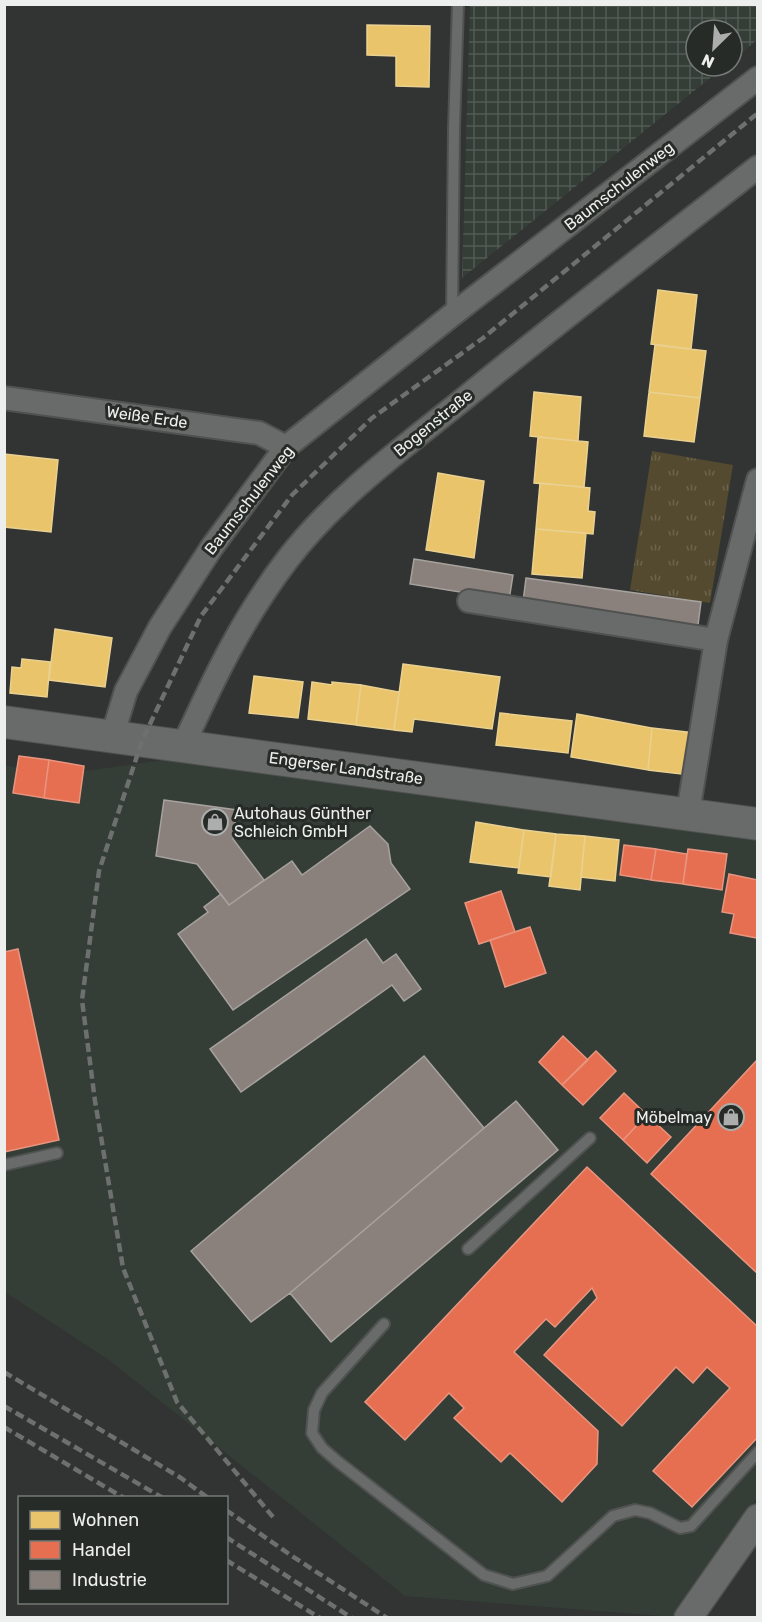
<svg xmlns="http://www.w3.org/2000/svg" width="762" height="1622" viewBox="0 0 762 1622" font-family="Rubik,sans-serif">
  <defs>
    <pattern id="industrial-grid" width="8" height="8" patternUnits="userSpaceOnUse" patternTransform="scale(1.5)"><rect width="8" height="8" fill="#343e37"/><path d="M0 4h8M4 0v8" fill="none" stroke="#525a54"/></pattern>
    <pattern id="grass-tufts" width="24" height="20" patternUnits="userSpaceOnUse" patternTransform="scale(1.5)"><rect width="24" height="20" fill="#544a2f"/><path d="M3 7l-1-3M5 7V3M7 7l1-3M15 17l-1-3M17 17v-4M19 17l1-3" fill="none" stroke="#6d644d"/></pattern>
  </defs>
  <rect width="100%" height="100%" fill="#313432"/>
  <path fill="#343e37" d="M178 758 757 841V1498L675 1617 405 1596 109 1360 5 1292 4 765 57 775Z"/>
  <path fill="url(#industrial-grid)" d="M470 5H757V40L732 61V30H696V66H725L462 278Z"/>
  <path fill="url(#grass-tufts)" d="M652 451 733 465 710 603 630 590Z"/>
  <path fill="#e9c46a" stroke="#ead191" stroke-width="1.5" d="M367 25 430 26 429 87 396 86V56L367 55Z
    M658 290 697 295 691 349 651 344Z
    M655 345 706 351 700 398 649 392Z
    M534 392 581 397 578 441 530 436Z
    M649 392 700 398 694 442 644 436Z
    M538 437 588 442 584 487 534 483Z
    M4 454 58 460 51 532 4 527Z
    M438 473 484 481 474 558 426 550Z
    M540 483 590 488 588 511 595 512 593 534 536 529Z
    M536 529 586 533 582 578 532 574Z
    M55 629 112 638 105 687 49 680Z
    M22 659 50 662 47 697 10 693 12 667 21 668Z
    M403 664 500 677 492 729 414 719 412 732 394 730Z
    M254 676 303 682 298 718 249 713Z
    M312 682 332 685V682L361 685 356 725 308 719Z
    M361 685 399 692 394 730 356 725Z
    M500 713 572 721 568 753 496 745Z
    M577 714 652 728 648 770 571 757Z
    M652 728 695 733 690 775 648 770Z
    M476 822 524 830 519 868 470 862Z
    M524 830 556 834 551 877 518 873Z
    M556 834 585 836 580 890 549 886Z
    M585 836 619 840 615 881 581 877Z"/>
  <path fill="#e76f51" stroke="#e89580" stroke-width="1.5" d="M19 756 49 760 44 798 13 793Z
    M49 760 84 766 79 803 44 798Z
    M624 845 656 849 651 880 620 875Z
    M656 849 687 854 683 884 651 880Z
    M688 849 727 854 722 890 683 884Z
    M729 874 758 880 757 938 730 933 734 914 722 912Z
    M501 891 515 932 479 944 465 903Z
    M530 927 546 973 505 987 490 940Z
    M18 949 59 1140 4 1152V952Z
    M563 1036 588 1060 562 1085 539 1062Z
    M596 1051 616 1071 583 1105 562 1085Z
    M758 1059V1274L651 1174Z
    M624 1093 647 1115 623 1140 600 1118Z
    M647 1115 671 1137 647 1163 623 1140Z
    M587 1167 758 1327V1437L692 1507 653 1471 730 1388 707 1367 693 1383 676 1367 622 1426 544 1355 597 1298 592 1288 555 1327 546 1319 514 1352 598 1431 597 1464 562 1502 510 1453 501 1462 454 1418 464 1408 449 1393 405 1440 365 1402Z"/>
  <path fill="#8a817c" stroke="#a7a29e" stroke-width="1.5" d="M414 559 513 575 509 600 410 584Z
    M526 578 701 602 698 625 523 602Z
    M164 800 237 810 233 839 264 880 229 905 197 864 156 856Z
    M370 826 388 844 391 863 410 889 233 1010 178 934 208 912 204 907 221 894 229 905 292 861 302 875Z
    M366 939 383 963 396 954 421 989 404 1001 392 985 241 1092 210 1049Z
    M424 1056 484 1128 290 1293 251 1322 191 1251Z
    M516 1101 558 1150 331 1342 290 1293Z"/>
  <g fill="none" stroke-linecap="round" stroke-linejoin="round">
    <defs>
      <path id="service" d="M452 315 454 128 458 4
        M4 1165 57 1153
        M468 1249 590 1138
        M384 1324 322 1393 314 1410 312 1433 322 1448 337 1461 484 1575 513 1584 547 1576 613 1516 635 1510 650 1513 680 1528 691 1526 758 1452"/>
      <path id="minor" d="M4 398 259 433 286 447
        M469 601 716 640
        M112 737 126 691 160 627 212 547 286 447 452 315 758 78
        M183 746C214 678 242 619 287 560 336 496 403 448 465 398 562 319 660 243 758 167
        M688 813 716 640 758 480"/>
      <path id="tertiary" d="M688 1618 758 1518"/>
      <path id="secondary" d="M4 722 758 824"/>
    </defs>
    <use href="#service" stroke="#505251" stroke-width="14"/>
    <use href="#minor" stroke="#505251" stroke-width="26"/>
    <use href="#tertiary" stroke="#505251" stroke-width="30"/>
    <use href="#secondary" stroke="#505251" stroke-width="34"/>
    <use href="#service" stroke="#686b69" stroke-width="10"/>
    <use href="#minor" stroke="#686b69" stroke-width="22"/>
    <use href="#tertiary" stroke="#686b69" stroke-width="27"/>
    <use href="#secondary" stroke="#686b69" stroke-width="32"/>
    <path stroke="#6d706e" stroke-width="4.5" stroke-dasharray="9 4.5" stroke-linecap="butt" d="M4 1372 181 1478 208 1498
      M4 1406 163 1498
      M4 1427 124 1498
      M226 1510 292 1556 387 1618
      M273 1517 177 1402 123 1268 95 1101 82 1000 99 871 142 741 201 616 292 495 372 418 483 338 758 113
      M226 1537 352 1618
      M226 1560 320 1618"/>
  </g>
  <defs>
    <symbol id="shop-ring" viewBox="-11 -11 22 22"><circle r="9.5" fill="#262b28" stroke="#abaeac" stroke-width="1.5"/><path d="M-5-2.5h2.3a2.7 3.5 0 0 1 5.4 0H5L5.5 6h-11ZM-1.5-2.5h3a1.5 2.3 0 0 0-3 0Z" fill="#abaeac"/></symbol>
  </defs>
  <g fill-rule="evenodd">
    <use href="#shop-ring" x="200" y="807" width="30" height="30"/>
    <use href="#shop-ring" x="716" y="1102" width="30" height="30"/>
  </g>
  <g text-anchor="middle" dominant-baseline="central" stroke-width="6" stroke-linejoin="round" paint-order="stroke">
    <g font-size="16" fill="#ecefed" stroke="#262b28">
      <text transform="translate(619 186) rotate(-38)">Baumschulenweg</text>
      <text transform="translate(147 417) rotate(8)">Weiße Erde</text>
      <text transform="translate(433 423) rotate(-39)">Bogenstraße</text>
      <text transform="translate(249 500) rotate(-52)">Baumschulenweg</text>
      <text transform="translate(346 768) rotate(8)">Engerser Landstraße</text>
    </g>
    <g font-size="16" fill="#ecefed" stroke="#262b28" text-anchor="start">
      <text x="234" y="813">Autohaus Günther<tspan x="234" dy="18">Schleich GmbH</tspan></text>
      <text x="712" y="1117" text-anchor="end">Möbelmay</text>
    </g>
  </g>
  <rect width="762" height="1622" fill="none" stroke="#ecefed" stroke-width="12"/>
  <rect x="18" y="1496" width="210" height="108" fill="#262b28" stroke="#757977" stroke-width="1.5"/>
  <rect x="30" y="1511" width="30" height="18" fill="#e9c46a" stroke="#757977" stroke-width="1.5"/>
  <text x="72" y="1526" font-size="18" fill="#ecefed">Wohnen</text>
  <rect x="30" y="1541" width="30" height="18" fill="#e76f51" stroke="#757977" stroke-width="1.5"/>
  <text x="72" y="1556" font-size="18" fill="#ecefed">Handel</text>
  <rect x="30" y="1571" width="30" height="18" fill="#8a817c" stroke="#757977" stroke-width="1.5"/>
  <text x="72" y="1586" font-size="18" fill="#ecefed">Industrie</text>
  <g transform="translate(714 48) rotate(205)"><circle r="28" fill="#262b28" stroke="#757977" stroke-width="1.5"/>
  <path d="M0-4.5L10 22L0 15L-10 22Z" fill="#abaeac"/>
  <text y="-9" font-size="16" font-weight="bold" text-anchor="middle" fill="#ecefed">N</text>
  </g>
</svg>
